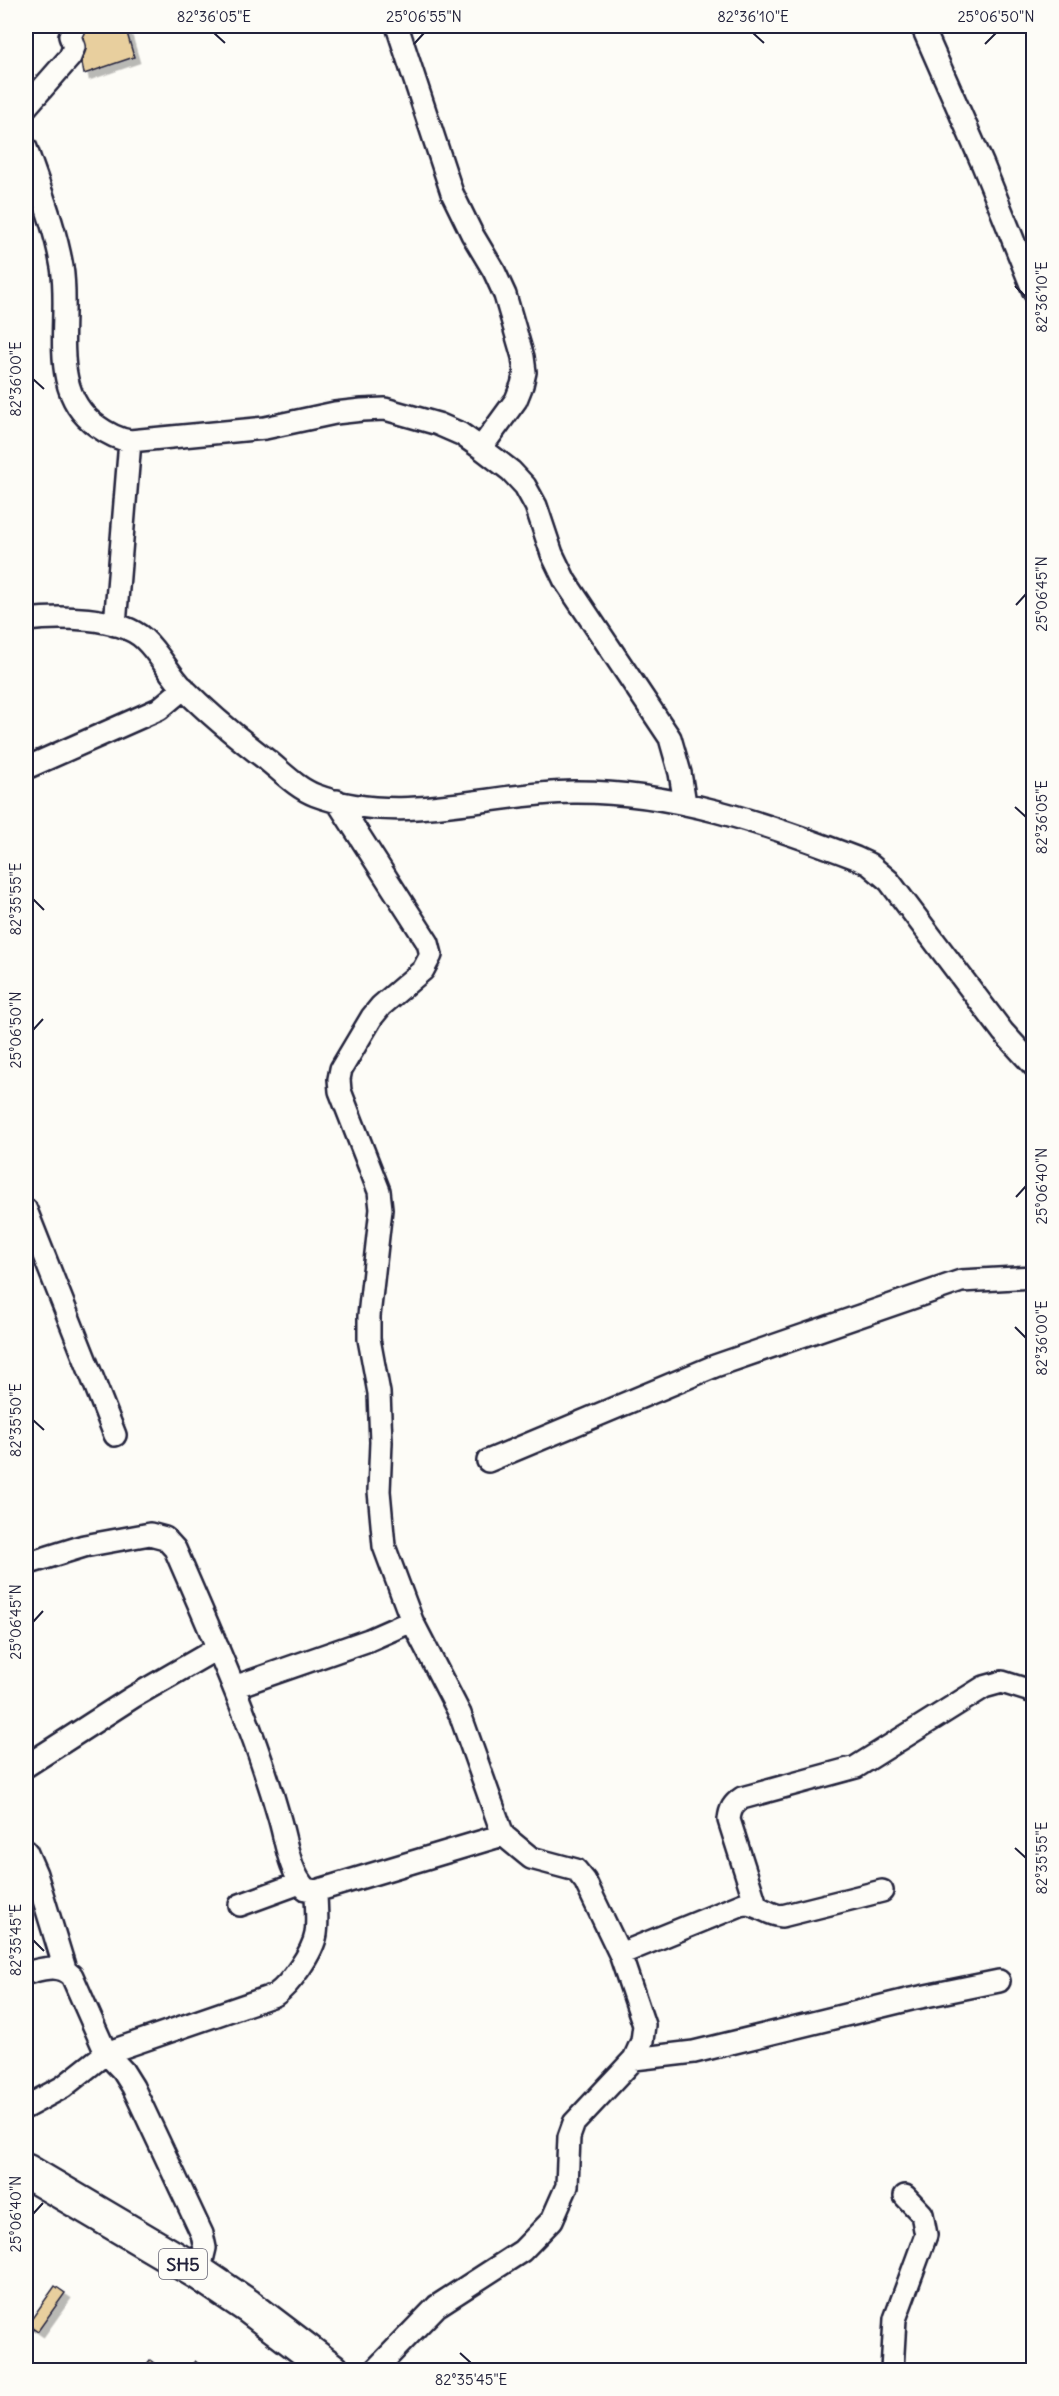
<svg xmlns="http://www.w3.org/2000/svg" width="1059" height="2396" viewBox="0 0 1059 2396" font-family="Delius,sans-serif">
  <defs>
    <filter id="shadow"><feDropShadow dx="5.5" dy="5.5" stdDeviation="0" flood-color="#0004"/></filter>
  </defs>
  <rect width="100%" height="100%" fill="#fdfcf7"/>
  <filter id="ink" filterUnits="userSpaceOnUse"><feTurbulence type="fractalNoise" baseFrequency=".0167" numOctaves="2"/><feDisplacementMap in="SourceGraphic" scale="12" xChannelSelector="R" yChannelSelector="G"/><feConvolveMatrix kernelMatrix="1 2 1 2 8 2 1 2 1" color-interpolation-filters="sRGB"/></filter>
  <g filter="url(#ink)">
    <path fill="#e8cf9e" stroke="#22223b" stroke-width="1.5" filter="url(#shadow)" d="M88 26H125L134 57 84 74 76 30Z
      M55 2286 65 2293 38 2331 28 2324Z
      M150 2360 163 2370H142Z
      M195 2361 206 2370H187Z"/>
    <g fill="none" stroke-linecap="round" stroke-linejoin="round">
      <defs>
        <path id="minor" d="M397 26 452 193 472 234 494 271 505 295 523 357 525 372 522 385 516 400 481 448
          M922 26 983 165 1034 292
          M26 107 70 57 74 47 70 36 75 26
          M26 148C39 187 55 226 62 267 71 319 46 391 97 426 108 434 117 439 130 441L265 428 335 413 362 410 385 409 438 424 461 434 481 448 511 471 525 486 536 506 552 554 565 581 670 738 680 773 685 803
          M26 620C58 616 119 616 144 639 160 654 169 674 184 689 210 715 238 738 267 760 282 772 297 788 315 795 400 827 487 793 573 792 672 791 764 823 856 858L869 864 889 881 1003 1032 1034 1066
          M115 625 130 441
          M26 768 159 709 184 688
          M337 801 428 943 431 955 423 970 381 1006 372 1017 341 1069 339 1079 340 1091 379 1191 381 1209 369 1316V1339L379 1393 381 1442 379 1491 384 1546 412 1621 460 1714 503 1835 531 1858 576 1870 585 1881 620 1954 644 2025 642 2041 634 2059 574 2123 569 2137 567 2186 552 2220 522 2251 437 2306 375 2370
          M26 1210 115 1435
          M488 1461 715 1366 932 1291 961 1281 1034 1277
          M26 1564 84 1546 150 1534 165 1538 175 1549C213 1637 253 1725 279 1817 286 1840 289 1872 306 1889L316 1891 503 1835
          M234 1687 369 1640 412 1621
          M26 1766 133 1697 218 1648
          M26 1851 36 1874 65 1969
          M240 1905 300 1883
          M756 1905 729 1820C730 1809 733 1804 742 1798L856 1767 984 1687 1002 1682 1034 1692
          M620 1954 743 1904C758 1903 767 1915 782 1916L882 1891
          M26 1973C43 1969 58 1963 72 1976L106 2053 63 2087 26 2107
          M634 2059 694 2052 911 1999 999 1981
          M199 2273 205 2248 202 2234 133 2087 123 2071 106 2053 275 1995C290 1985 313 1952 316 1934 318 1920 316 1905 316 1891
          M892 2370 895 2319 926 2235 922 2214 905 2196"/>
        <path id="primary" d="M26 2171 199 2273 248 2306 332 2370"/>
      </defs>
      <use href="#minor" stroke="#22223b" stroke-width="26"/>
      <use href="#primary" stroke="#22223b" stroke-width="38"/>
      <use href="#minor" stroke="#fdfcf7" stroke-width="21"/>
      <use href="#primary" stroke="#fdfcf7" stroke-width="33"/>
    </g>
  </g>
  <path fill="none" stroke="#22223b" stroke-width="2" d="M214 33 225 43M753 33 764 43M414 44 424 33M985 44 996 33M1015 286 1026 297M33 379 44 389M1016 605 1026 594M1015 807 1026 817M33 899 44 910M33 1030 43 1019M1016 1197 1026 1186M1015 1327 1026 1338M33 1420 44 1430M33 1622 43 1611M1015 1848 1026 1858M33 1940 44 1951M33 2214 43 2203M460 2353 471 2363"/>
  <g text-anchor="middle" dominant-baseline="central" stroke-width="6" stroke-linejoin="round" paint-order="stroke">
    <rect fill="#fdfcf7" stroke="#646373" stroke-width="1.5" x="159" y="2249" width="48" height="30" rx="4.5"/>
    <g font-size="18" font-weight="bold" fill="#22223b">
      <text x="183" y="2264">SH5</text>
    </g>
  </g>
  <rect width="1059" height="2396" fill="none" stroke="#fdfcf7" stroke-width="66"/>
  <rect x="33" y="33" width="993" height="2330" fill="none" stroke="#22223b" stroke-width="2"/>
  <g font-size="15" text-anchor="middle" fill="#22223b">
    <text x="214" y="22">82°36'05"E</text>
    <text x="424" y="22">25°06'55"N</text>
    <text x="753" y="22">82°36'10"E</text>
    <text x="996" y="22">25°06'50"N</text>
    <text transform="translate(1042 297) rotate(-90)" y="5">82°36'10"E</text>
    <text transform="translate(16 379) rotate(-90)" y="5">82°36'00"E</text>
    <text transform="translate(1042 594) rotate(-90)" y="5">25°06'45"N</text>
    <text transform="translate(1042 817) rotate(-90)" y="5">82°36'05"E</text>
    <text transform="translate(16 899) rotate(-90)" y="5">82°35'55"E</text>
    <text transform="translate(16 1030) rotate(-90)" y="5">25°06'50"N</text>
    <text transform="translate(1042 1186) rotate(-90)" y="5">25°06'40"N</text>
    <text transform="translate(1042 1338) rotate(-90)" y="5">82°36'00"E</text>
    <text transform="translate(16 1420) rotate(-90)" y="5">82°35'50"E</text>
    <text transform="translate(16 1622) rotate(-90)" y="5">25°06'45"N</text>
    <text transform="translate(1042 1858) rotate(-90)" y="5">82°35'55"E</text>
    <text transform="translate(16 1940) rotate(-90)" y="5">82°35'45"E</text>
    <text transform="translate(16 2214) rotate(-90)" y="5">25°06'40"N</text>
    <text x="471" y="2385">82°35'45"E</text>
  </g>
</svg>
